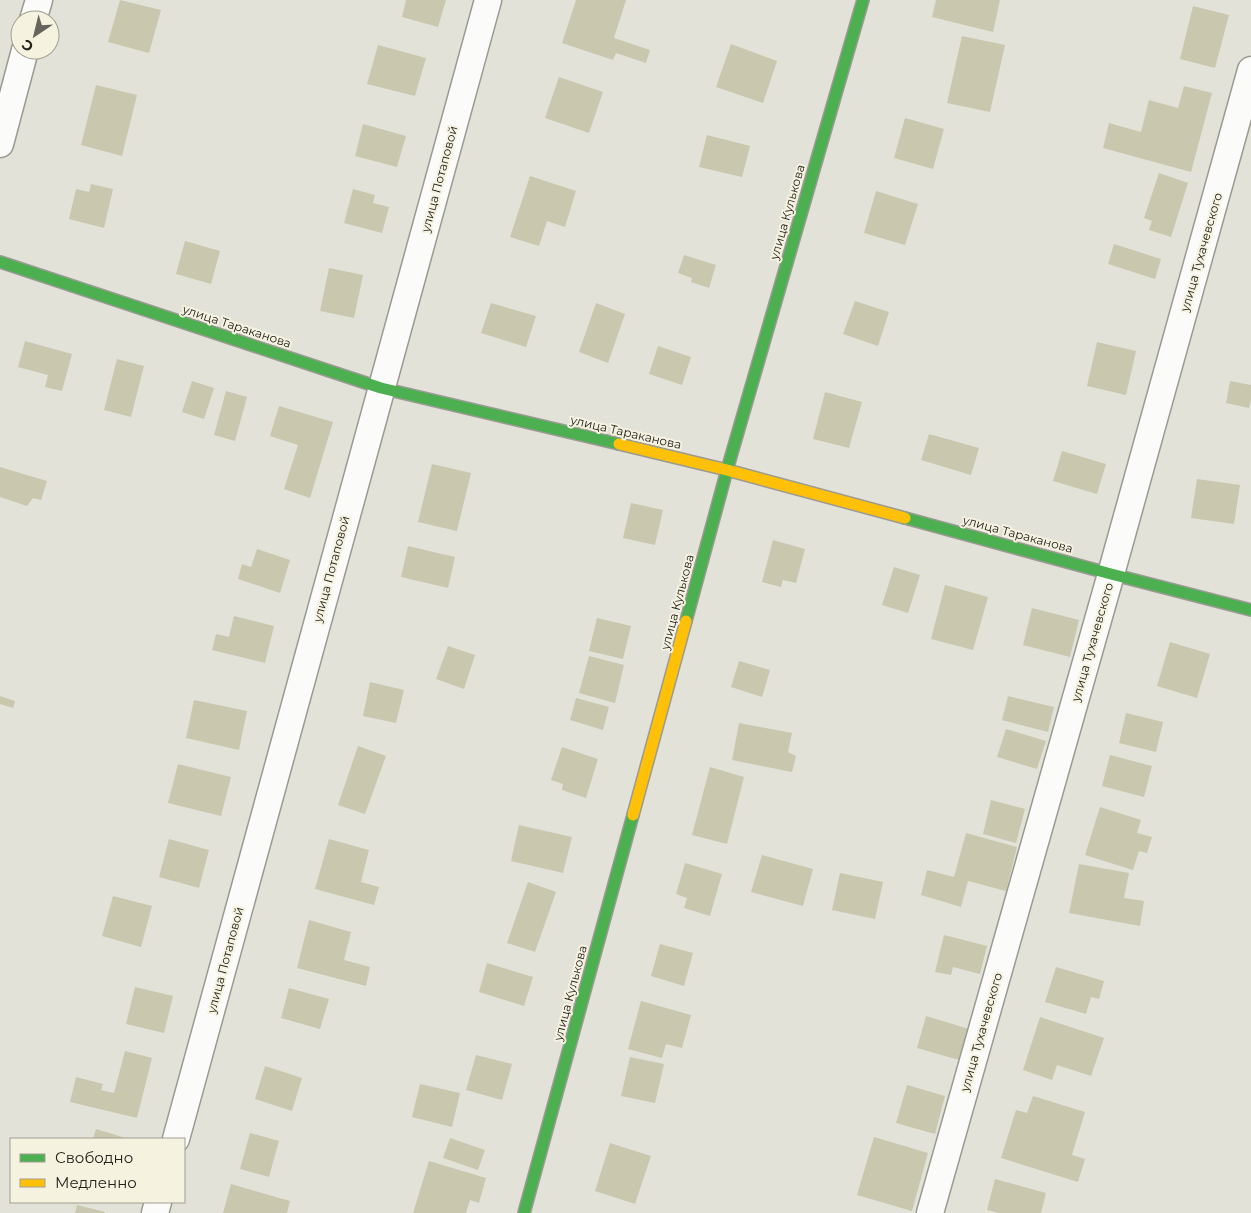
<svg xmlns="http://www.w3.org/2000/svg" width="1251" height="1213" viewBox="0 0 1251 1213" font-family="Montserrat,sans-serif">
  <rect width="100%" height="100%" fill="#e2e2d8"/>
  <path fill="#cac7af" d="M120 0 161 10 149 53 108 42Z
    M406 0H446L438 27 402 17Z
    M576 0H626L614 38 650 50 646 63 616 53 613 60 562 43Z
    M936 0H1000L993 32 932 17Z
    M1193 6 1229 15 1215 68 1180 59Z
    M962 36 1005 45 990 112 947 103Z
    M731 44 777 61 763 103 716 87Z
    M378 45 426 58 415 96 367 84Z
    M559 77 603 92 589 133 545 118Z
    M96 85 137 95 122 156 81 145Z
    M1184 86 1212 93 1191 172 1103 148 1109 123 1141 132 1149 100 1178 108Z
    M905 118 944 129 933 169 894 158Z
    M363 124 406 136 397 167 355 156Z
    M707 135 750 146 742 177 699 167Z
    M1159 173 1188 183 1171 237 1149 230 1152 221 1144 218Z
    M530 176 576 191 565 227 547 221 539 246 510 237Z
    M91 184 113 189 104 228 69 219 76 189 89 192Z
    M353 189 375 195 373 203 389 207 382 233 344 223Z
    M876 191 918 204 905 245 864 233Z
    M185 241 220 251 211 284 176 274Z
    M1114 244 1161 259 1155 279 1108 264Z
    M684 255 716 265 709 288 691 282 692 278 678 273Z
    M329 268 363 275 354 318 320 311Z
    M855 301 889 312 878 346 843 334Z
    M491 303 536 316 526 347 481 333Z
    M596 303 625 314 608 363 579 352Z
    M25 341 72 354 62 391 45 387 48 375 18 367Z
    M1097 342 1136 351 1126 395 1087 386Z
    M658 346 691 357 682 385 649 374Z
    M117 359 144 366 131 417 104 410Z
    M192 381 214 388 204 419 182 412Z
    M1230 381 1251 385V400L1249 408 1226 403Z
    M226 391 247 397 235 441 214 435Z
    M825 392 862 402 849 448 813 439Z
    M279 406 333 422 310 498 284 489 298 445 270 436Z
    M929 434 979 448 971 475 921 460Z
    M1062 451 1106 464 1097 494 1053 481Z
    M432 464 471 473 457 531 418 522Z
    M0 467 47 481 41 500 33 498 27 506 0 497Z
    M1197 479 1240 485 1234 524 1191 518Z
    M631 503 663 510 655 545 623 538Z
    M773 540 805 549 796 583 783 580 781 587 762 582Z
    M408 546 455 557 448 588 401 577Z
    M257 549 290 560 280 593 238 579 242 564 251 567Z
    M894 567 920 575 908 613 882 605Z
    M945 585 988 597 973 650 931 639Z
    M1032 608 1079 620 1070 657 1023 645Z
    M234 616 274 626 265 663 212 650 216 634 229 637Z
    M597 618 631 626 623 659 589 651Z
    M1170 642 1210 654 1197 698 1157 686Z
    M448 646 475 655 464 689 436 679Z
    M589 656 624 665 615 703 579 693Z
    M739 661 770 670 762 697 731 687Z
    M370 682 404 690 396 723 363 716Z
    M0 696 15 701 13 708 0 704Z
    M1008 696 1054 707 1048 732 1002 720Z
    M576 698 609 707 603 730 570 720Z
    M194 700 247 711 239 750 186 738Z
    M1126 713 1163 722 1156 752 1119 743Z
    M739 723 792 733 788 752 796 756 792 772 732 760Z
    M1006 729 1046 741 1037 769 997 757Z
    M358 746 386 756 365 814 338 805Z
    M562 747 598 759 586 798 562 790 563 784 551 780Z
    M1110 755 1152 766 1144 797 1102 786Z
    M178 764 231 777 221 816 168 803Z
    M710 767 744 777 727 844 692 835Z
    M991 800 1025 809 1016 843 983 834Z
    M1100 807 1141 820 1137 833 1152 837 1147 853 1139 851 1133 870 1085 855Z
    M519 825 572 837 563 873 511 861Z
    M966 833 1017 847 1006 891 968 881 961 907 921 895 927 870 954 877Z
    M169 839 209 850 199 888 159 877Z
    M329 839 369 850 361 882 379 887 374 905 315 889Z
    M762 855 813 869 803 906 751 892Z
    M685 863 722 874 710 916 684 908 687 898 676 894Z
    M1079 864 1129 873 1124 898 1144 901 1140 926 1069 913Z
    M840 873 883 882 875 919 832 910Z
    M528 882 556 892 535 952 507 943Z
    M113 896 152 906 141 947 102 936Z
    M309 920 351 932 344 960 370 967 366 986 297 968Z
    M944 935 987 946 980 974 953 967 951 975 935 972Z
    M660 944 693 953 684 986 651 976Z
    M487 963 533 977 524 1006 479 992Z
    M1056 967 1104 981 1099 999 1091 997 1086 1014 1045 1002Z
    M135 987 173 996 164 1033 126 1024Z
    M289 988 329 999 320 1029 281 1018Z
    M641 1001 691 1015 682 1048 666 1044 662 1058 628 1049Z
    M926 1016 969 1029 959 1060 917 1048Z
    M1040 1017 1104 1038 1091 1076 1057 1065 1052 1080 1023 1070Z
    M125 1051 152 1058 137 1118 70 1102 76 1077 103 1084 101 1090 114 1093Z
    M476 1055 512 1064 502 1100 466 1090Z
    M630 1057 664 1064 655 1103 621 1096Z
    M265 1066 302 1078 292 1111 255 1099Z
    M420 1084 460 1093 452 1127 412 1117Z
    M907 1085 945 1096 935 1134 896 1123Z
    M1033 1096 1085 1112 1072 1155 1085 1159 1078 1182 1001 1158 1016 1110 1027 1113Z
    M96 1129 129 1139H93Z
    M250 1133 279 1141 269 1177 240 1169Z
    M874 1137 928 1153 912 1211 857 1195Z
    M450 1138 485 1150 478 1170 443 1158Z
    M610 1143 651 1156 635 1204 595 1191Z
    M429 1161 486 1178 479 1203 470 1200 466 1213H413Z
    M995 1179 1046 1193 1041 1213H999L987 1210Z
    M231 1184 290 1201 287 1213H223Z
    M77 1205 105 1212V1213H75Z"/>
  <g fill="none" stroke-linecap="round" stroke-linejoin="round">
    <defs>
      <path id="street" d="M33 20 39 0
        M0 144 25 50
        M176 1139 488 0
        M155 1213 158 1202
        M930 1213 1111 574 1251 70"/>
      <path id="fast" d="M0 262 381 388 619 444
        M905 518 1111 574 1251 610
        M686 621 727 470 863 0
        M524 1213 633 815"/>
      <path id="slow" d="M619 444 727 470 905 518
        M633 815 686 621"/>
    </defs>
    <use href="#street" stroke="#9a9a93" stroke-width="29"/>
    <use href="#fast" stroke="#9a9a93" stroke-width="14"/>
    <use href="#slow" stroke="#9a9a93" stroke-width="14"/>
    <use href="#street" stroke="#fbfbf9" stroke-width="26"/>
    <use href="#fast" stroke="#4caf50" stroke-width="11"/>
    <use href="#slow" stroke="#ffc107" stroke-width="11"/>
  </g>
  <g text-anchor="middle" dominant-baseline="central" stroke-width="4" stroke-linejoin="round" paint-order="stroke">
    <g font-size="12" fill="#22211b" stroke="#f5f2e0">
      <text transform="translate(439 179) rotate(-75)">улица Потаповой</text>
      <text transform="translate(787 212) rotate(-74)">улица Кулькова</text>
      <text transform="translate(1201 252) rotate(-74)">улица Тухачевского</text>
      <text transform="translate(237 326) rotate(18)">улица Тараканова</text>
      <text transform="translate(626 432) rotate(13)">улица Тараканова</text>
      <text transform="translate(1018 534) rotate(15)">улица Тараканова</text>
      <text transform="translate(331 569) rotate(-75)">улица Потаповой</text>
      <text transform="translate(677 602) rotate(-75)">улица Кулькова</text>
      <text transform="translate(1092 642) rotate(-74)">улица Тухачевского</text>
      <text transform="translate(225 960) rotate(-75)">улица Потаповой</text>
      <text transform="translate(570 993) rotate(-75)">улица Кулькова</text>
      <text transform="translate(981 1032) rotate(-74)">улица Тухачевского</text>
    </g>
  </g>
  <rect x="10" y="1138" width="175" height="65" fill="#f5f2e0" stroke="#a19e91"/>
  <rect x="20" y="1154" width="25" height="8" fill="#4caf50" stroke="#a19e91"/>
  <text x="55" y="1163" font-size="15" fill="#22211b">Свободно</text>
  <rect x="20" y="1179" width="25" height="8" fill="#ffc107" stroke="#a19e91"/>
  <text x="55" y="1188" font-size="15" fill="#22211b">Медленно</text>
  <g transform="translate(35 35) rotate(215)"><circle r="24" fill="#f5f2e0" stroke="#a19e91"/>
  <path d="M0-4L9 19L0 12L-9 19Z" fill="#65655d"/>
  <text y="-8" font-size="14" font-weight="bold" text-anchor="middle" fill="#22211b">С</text>
  </g>
</svg>
